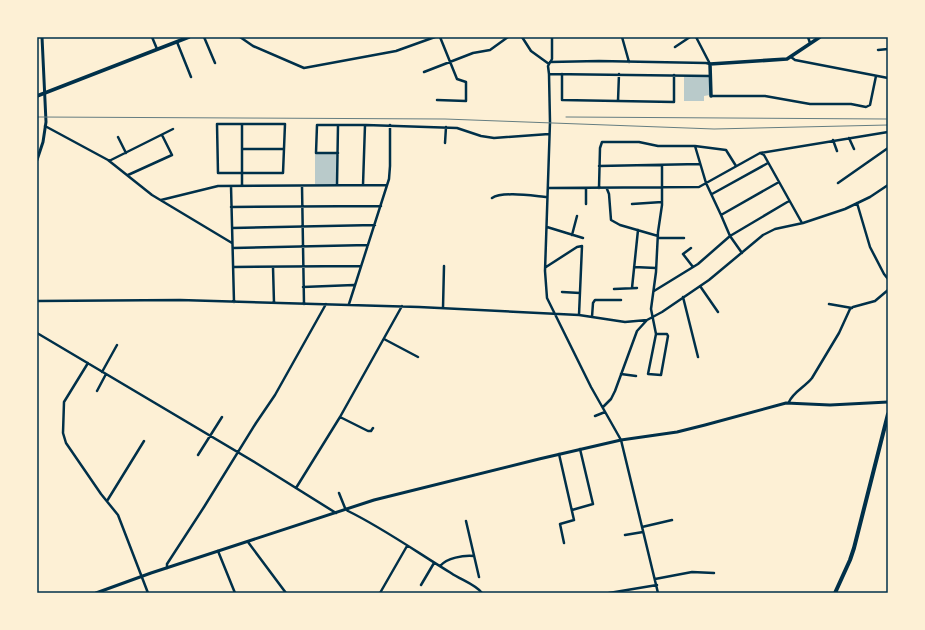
<svg xmlns="http://www.w3.org/2000/svg" width="925" height="630" viewBox="0 0 925 630" font-family="'IBM Plex Sans',sans-serif">
  <rect width="100%" height="100%" fill="#fdf0d5"/>
  <path fill="#b9caca" d="M684 77H709L710 95 704 96V101H684Z
    M315 154H337L336 184H315Z"/>
  <g fill="none" stroke-linecap="round" stroke-linejoin="round">
    <path stroke="#003049" stroke-width="2.5" d="M152 37 157 49
      M204 37 215 63
      M240 37 253 46 304 68 396 51 435 37
      M522 37 531 51 549 64
      M622 37 629 62
      M696 37 710 64
      M808 37 810 43
      M177 42 191 77
      M675 47 690 37
      M878 50 888 49
      M791 57 795 60 888 78
      M550 62 599 61 706 63 710 64
      M424 72 473 53 490 50 508 37
      M549 74 548 66 552 59V37
      M562 74V100L674 102V75
      M711 96H765L810 104H851L866 107 870 105 876 76
      M437 100 466 101V82L457 79 440 37
      M618 101 619 74
      M217 124H285L283 173H218Z
      M45 126 108 160 152 195 232 243
      M118 137 126 153
      M849 138 854 149
      M833 140 837 151
      M445 143 446 127
      M695 146 706 183 721 215 730 236 742 253
      M242 149H284
      M338 153H316L317 125H366L457 128 481 136 494 138 549 134
      M760 153 888 132
      M109 161 173 129
      M599 166 700 164
      M128 175 172 155 162 135
      M838 183 888 148
      M337 185 338 125
      M363 185 365 125
      M231 186 234 302
      M242 186V124
      M302 186 304 304
      M548 188 699 187 760 153 764 155 802 223
      M586 188V204
      M599 188 600 148 602 142H639L658 146H695L726 150 736 166
      M607 189 609 194 611 220 620 225 658 236
      M712 194 768 163
      M492 198C502 191 534 196 547 197
      M161 200 218 186 387 185
      M857 203 870 247 884 274 888 279
      M632 204 662 202
      M231 207 381 206
      M721 215 779 182
      M547 227 583 238
      M232 228 375 225
      M572 235 577 216
      M658 238H684
      M233 248 368 245
      M691 248 683 254 693 267
      M233 267 361 266
      M273 267 274 303
      M546 267 577 247 582 246 579 315
      M634 267 656 268
      M700 286 718 312
      M303 287 354 285
      M632 288 638 230
      M614 289 637 288
      M654 291 698 264 730 236 789 201
      M562 292 580 293
      M683 297 698 357
      M37 301 180 300 419 307 579 315 625 322 647 320
      M349 304 389 179 390 166V125
      M829 304 852 308
      M443 308 444 266
      M592 317 593 303 595 300H621
      M37 333 256 463 336 513
      M656 334H667L668 336 661 375 648 374 656 334 651 309 656 272 658 232 662 205V165
      M384 339 418 357
      M88 363 64 402 63 433 66 443 101 494 118 515 148 593
      M102 372 117 345
      M621 374 636 376
      M97 391 106 374
      M789 402C793 392 805 387 812 378L839 333 850 309 853 307 875 301 888 290
      M603 407 611 399 615 391 637 331 647 320 662 312 709 280 763 235 775 229 803 223 845 209 870 197 888 185
      M595 416 605 412
      M340 417 368 431H371L373 428
      M559 454 574 520 560 524 564 543
      M198 455 222 417
      M296 488 340 417 402 306
      M339 493 345 508 348 511C383 528 418 553 451 573 461 580 475 584 482 593
      M107 501 144 441
      M572 510 593 504 580 449
      M466 521 479 577
      M642 527 672 520
      M625 535 643 532
      M248 542 286 593
      M218 551 235 593
      M440 566C447 558 463 555 474 556
      M167 568V564L204 507 256 423 275 395 326 304
      M655 579 692 572 714 573
      M421 585 434 563
      M380 593 407 546
      M609 593 657 585
      M658 593 621 440 591 387 547 298 545 271 550 122 549 74 710 76"/>
    <path stroke="#003049" stroke-width="3" d="M37 160 43 142 46 122 42 37
      M96 593 151 573 374 500 539 459 621 440 677 432 705 425 786 403 830 405 888 402"/>
    <path stroke="#003049" stroke-width="3.5" d="M37 96 189 37
      M711 96 710 64 787 59 820 37"/>
    <path stroke="#003049" stroke-width="4" d="M835 593 850 560 854 548 888 414"/>
    <path stroke="#657d81" stroke-width="1" d="M37 117 445 119 714 129 888 125
      M566 117 886 119"/>
  </g>
  <rect width="925" height="630" fill="none" stroke="#fdf0d5" stroke-width="76"/>
  <rect x="38" y="38" width="849" height="554" fill="none" stroke="#003049" stroke-width="1.5"/>
</svg>
